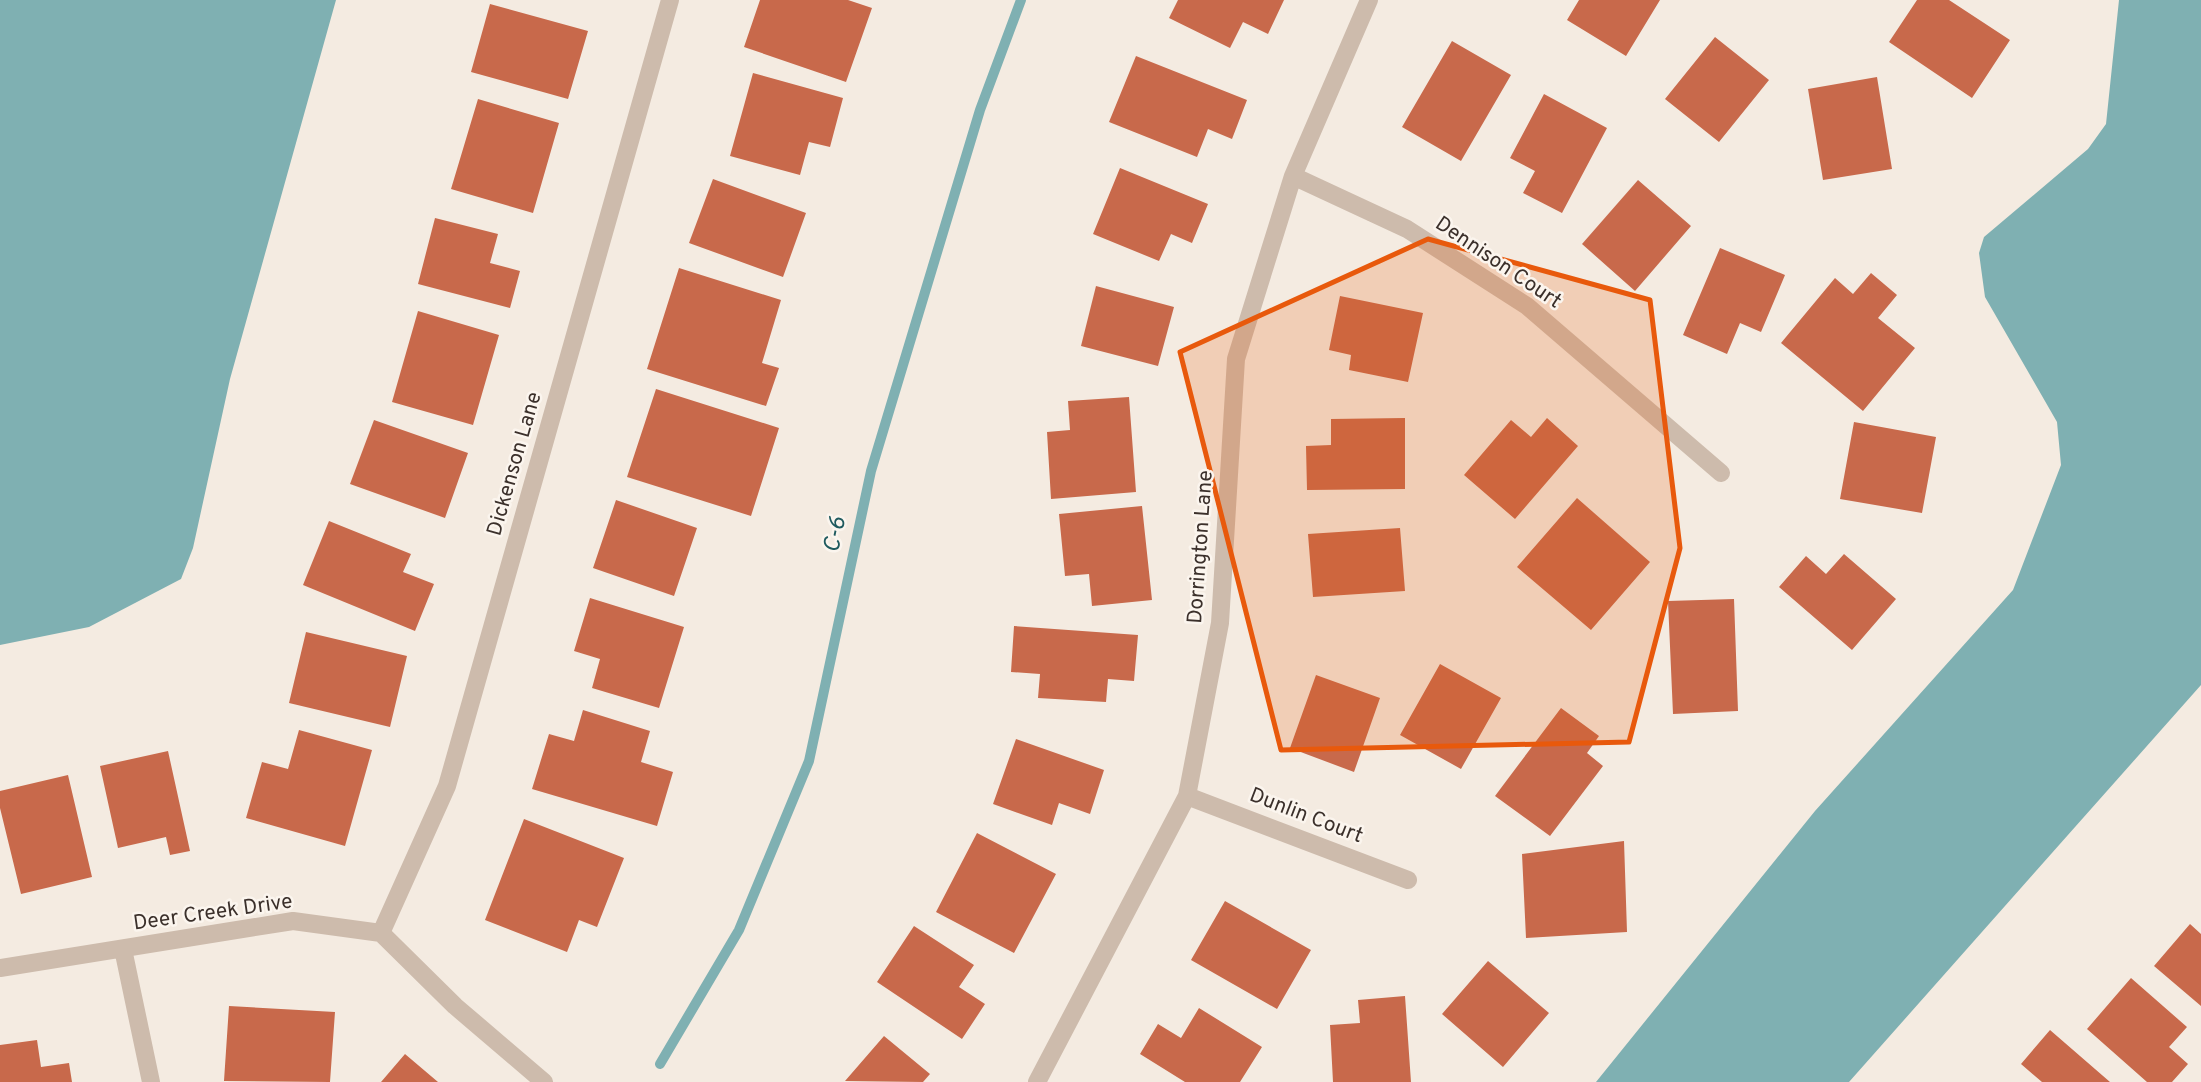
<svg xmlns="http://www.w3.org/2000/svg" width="2201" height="1082" viewBox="0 0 2201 1082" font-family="Overpass,sans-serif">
  <rect width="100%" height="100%" fill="#f4ebe1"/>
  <path fill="#7fb0b2" d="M0 0H336L230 379 193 548 181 579 89 627 0 645Z
    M2119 0H2201V685L1849 1082H1596L1815 811 2013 590 2061 465 2057 422 1985 297 1979 253 1984 237 2088 149 2106 124Z"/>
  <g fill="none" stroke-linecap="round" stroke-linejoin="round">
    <path stroke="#7fb0b2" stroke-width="10" d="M660 1064 739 930 809 761 871 471 980 110 1021 0"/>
  </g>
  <path fill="#c8694b" d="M760 0H848L872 8 846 82 744 47Z
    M1178 0H1284L1268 34 1243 22 1230 48 1169 18Z
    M1579 0H1660L1626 56 1567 20Z
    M1917 0H1949L2010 40 1972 98 1889 42Z
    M490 4 588 31 568 99 471 72Z
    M1715 37 1769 80 1719 142 1665 99Z
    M1452 41 1511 75 1461 161 1402 127Z
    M1136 56 1247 100 1232 139 1208 129 1197 157 1109 122Z
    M753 73 843 98 830 147 809 142 800 175 730 156Z
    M1877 77 1892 169 1823 180 1808 89Z
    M1544 94 1607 128 1562 213 1523 193 1535 171 1510 158Z
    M478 99 559 123 533 213 451 189Z
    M1120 168 1208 204 1192 243 1171 234 1159 261 1093 234Z
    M713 179 806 213 783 277 689 243Z
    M1638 180 1691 226 1635 291 1582 244Z
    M435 218 498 234 490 263 520 271 510 308 418 284Z
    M1720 248 1785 275 1761 332 1740 323 1727 354 1683 335Z
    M679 268 781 300 762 363 779 368 766 406 647 369Z
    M1871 273 1897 295 1878 318 1915 348 1863 411 1781 343 1835 278 1853 294Z
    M1096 286 1174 307 1158 366 1081 346Z
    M1340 296 1423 313 1408 382 1349 370 1351 355 1329 350Z
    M418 311 499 335 473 425 392 402Z
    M656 389 779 428 751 516 627 477Z
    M1129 397 1136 492 1051 499 1047 432 1070 430 1068 401Z
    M1405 418V489L1307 490 1306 446 1331 445V419Z
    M1547 418 1578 446 1515 519 1464 475 1511 420 1531 437Z
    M374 420 468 453 445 518 350 484Z
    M1854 422 1936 437 1922 513 1840 499Z
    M1577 498 1650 562 1591 630 1517 567Z
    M616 500 697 528 674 596 593 568Z
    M1142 506 1152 600 1092 606 1089 574 1065 576 1059 514Z
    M329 521 411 554 403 572 434 584 415 631 303 585Z
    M1400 528 1405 591 1313 597 1308 534Z
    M1844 554 1896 599 1852 650 1779 587 1806 556 1826 574Z
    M590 598 684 627 659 708 592 688 600 659 574 651Z
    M1734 599 1738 711 1673 714 1668 601Z
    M1014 626 1138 635 1134 681 1108 679 1106 702 1038 698 1040 674 1011 672Z
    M306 632 407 656 390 727 289 703Z
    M1440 664 1501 698 1461 769 1400 735Z
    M1316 675 1380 698 1354 772 1290 748Z
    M1561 708 1599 736 1587 753 1603 766 1550 836 1495 796Z
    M583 710 650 731 641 762 673 772 657 826 532 789 549 734 574 741Z
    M299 730 372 750 345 846 246 818 262 762 288 769Z
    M1016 739 1104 770 1090 814 1059 803 1052 825 993 804Z
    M168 751 190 851 170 855 166 837 118 848 100 766Z
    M68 775 92 877 21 894 0 808V791Z
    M524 819 624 858 597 927 579 920 567 952 485 920Z
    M977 833 1056 874 1014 953 936 912Z
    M1624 841 1627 932 1526 938 1522 854Z
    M1225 901 1311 950 1277 1009 1191 960Z
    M2190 924 2201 934V1006L2154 966Z
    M914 926 974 965 959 987 985 1004 962 1039 877 982Z
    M1488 961 1549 1013 1503 1067 1442 1014Z
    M2131 978 2187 1027 2169 1047 2188 1064 2172 1082H2147L2087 1029Z
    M1405 996 1411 1082H1333L1330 1025 1360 1023 1358 1000Z
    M229 1006 335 1012 330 1082 224 1081Z
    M1199 1008 1262 1047 1240 1082H1185L1140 1054 1158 1024 1181 1038Z
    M2050 1030 2110 1082H2042L2021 1064Z
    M884 1036 930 1074 923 1082 845 1081Z
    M37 1040 41 1067 69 1063 72 1082H0V1045Z
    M405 1054 438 1082H381Z"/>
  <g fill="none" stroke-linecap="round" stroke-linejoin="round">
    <path stroke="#cdbbac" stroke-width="18" d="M1293 176 1407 229 1527 306 1721 473
      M1187 796 1408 880
      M381 933 447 786 670 0
      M123 949 151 1082
      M0 968 293 921 381 933 455 1006 544 1082
      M1037 1082 1187 796 1220 623 1236 359 1293 176 1369 0"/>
  </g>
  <path fill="#e8590c" fill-opacity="0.2" stroke="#e8590c" stroke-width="5" stroke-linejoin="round" d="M1428 239 1650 300 1680 548 1629 742 1281 750 1180 352Z"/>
  <g text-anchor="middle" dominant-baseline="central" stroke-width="5" stroke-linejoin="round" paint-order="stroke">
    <g font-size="21" fill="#3b302b" stroke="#fbf5ee">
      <text transform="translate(1498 263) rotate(34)">Dennison Court</text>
      <text transform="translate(515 464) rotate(-74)">Dickenson Lane</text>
      <text transform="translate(1201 547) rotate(-86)">Dorrington Lane</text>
      <text transform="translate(1306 816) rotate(21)">Dunlin Court</text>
      <text transform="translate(213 913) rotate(-8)">Deer Creek Drive</text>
    </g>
    <g font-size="23" font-style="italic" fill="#1f5a5e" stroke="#fbf5ee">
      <text transform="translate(836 535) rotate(-78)">C-6</text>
    </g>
  </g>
</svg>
